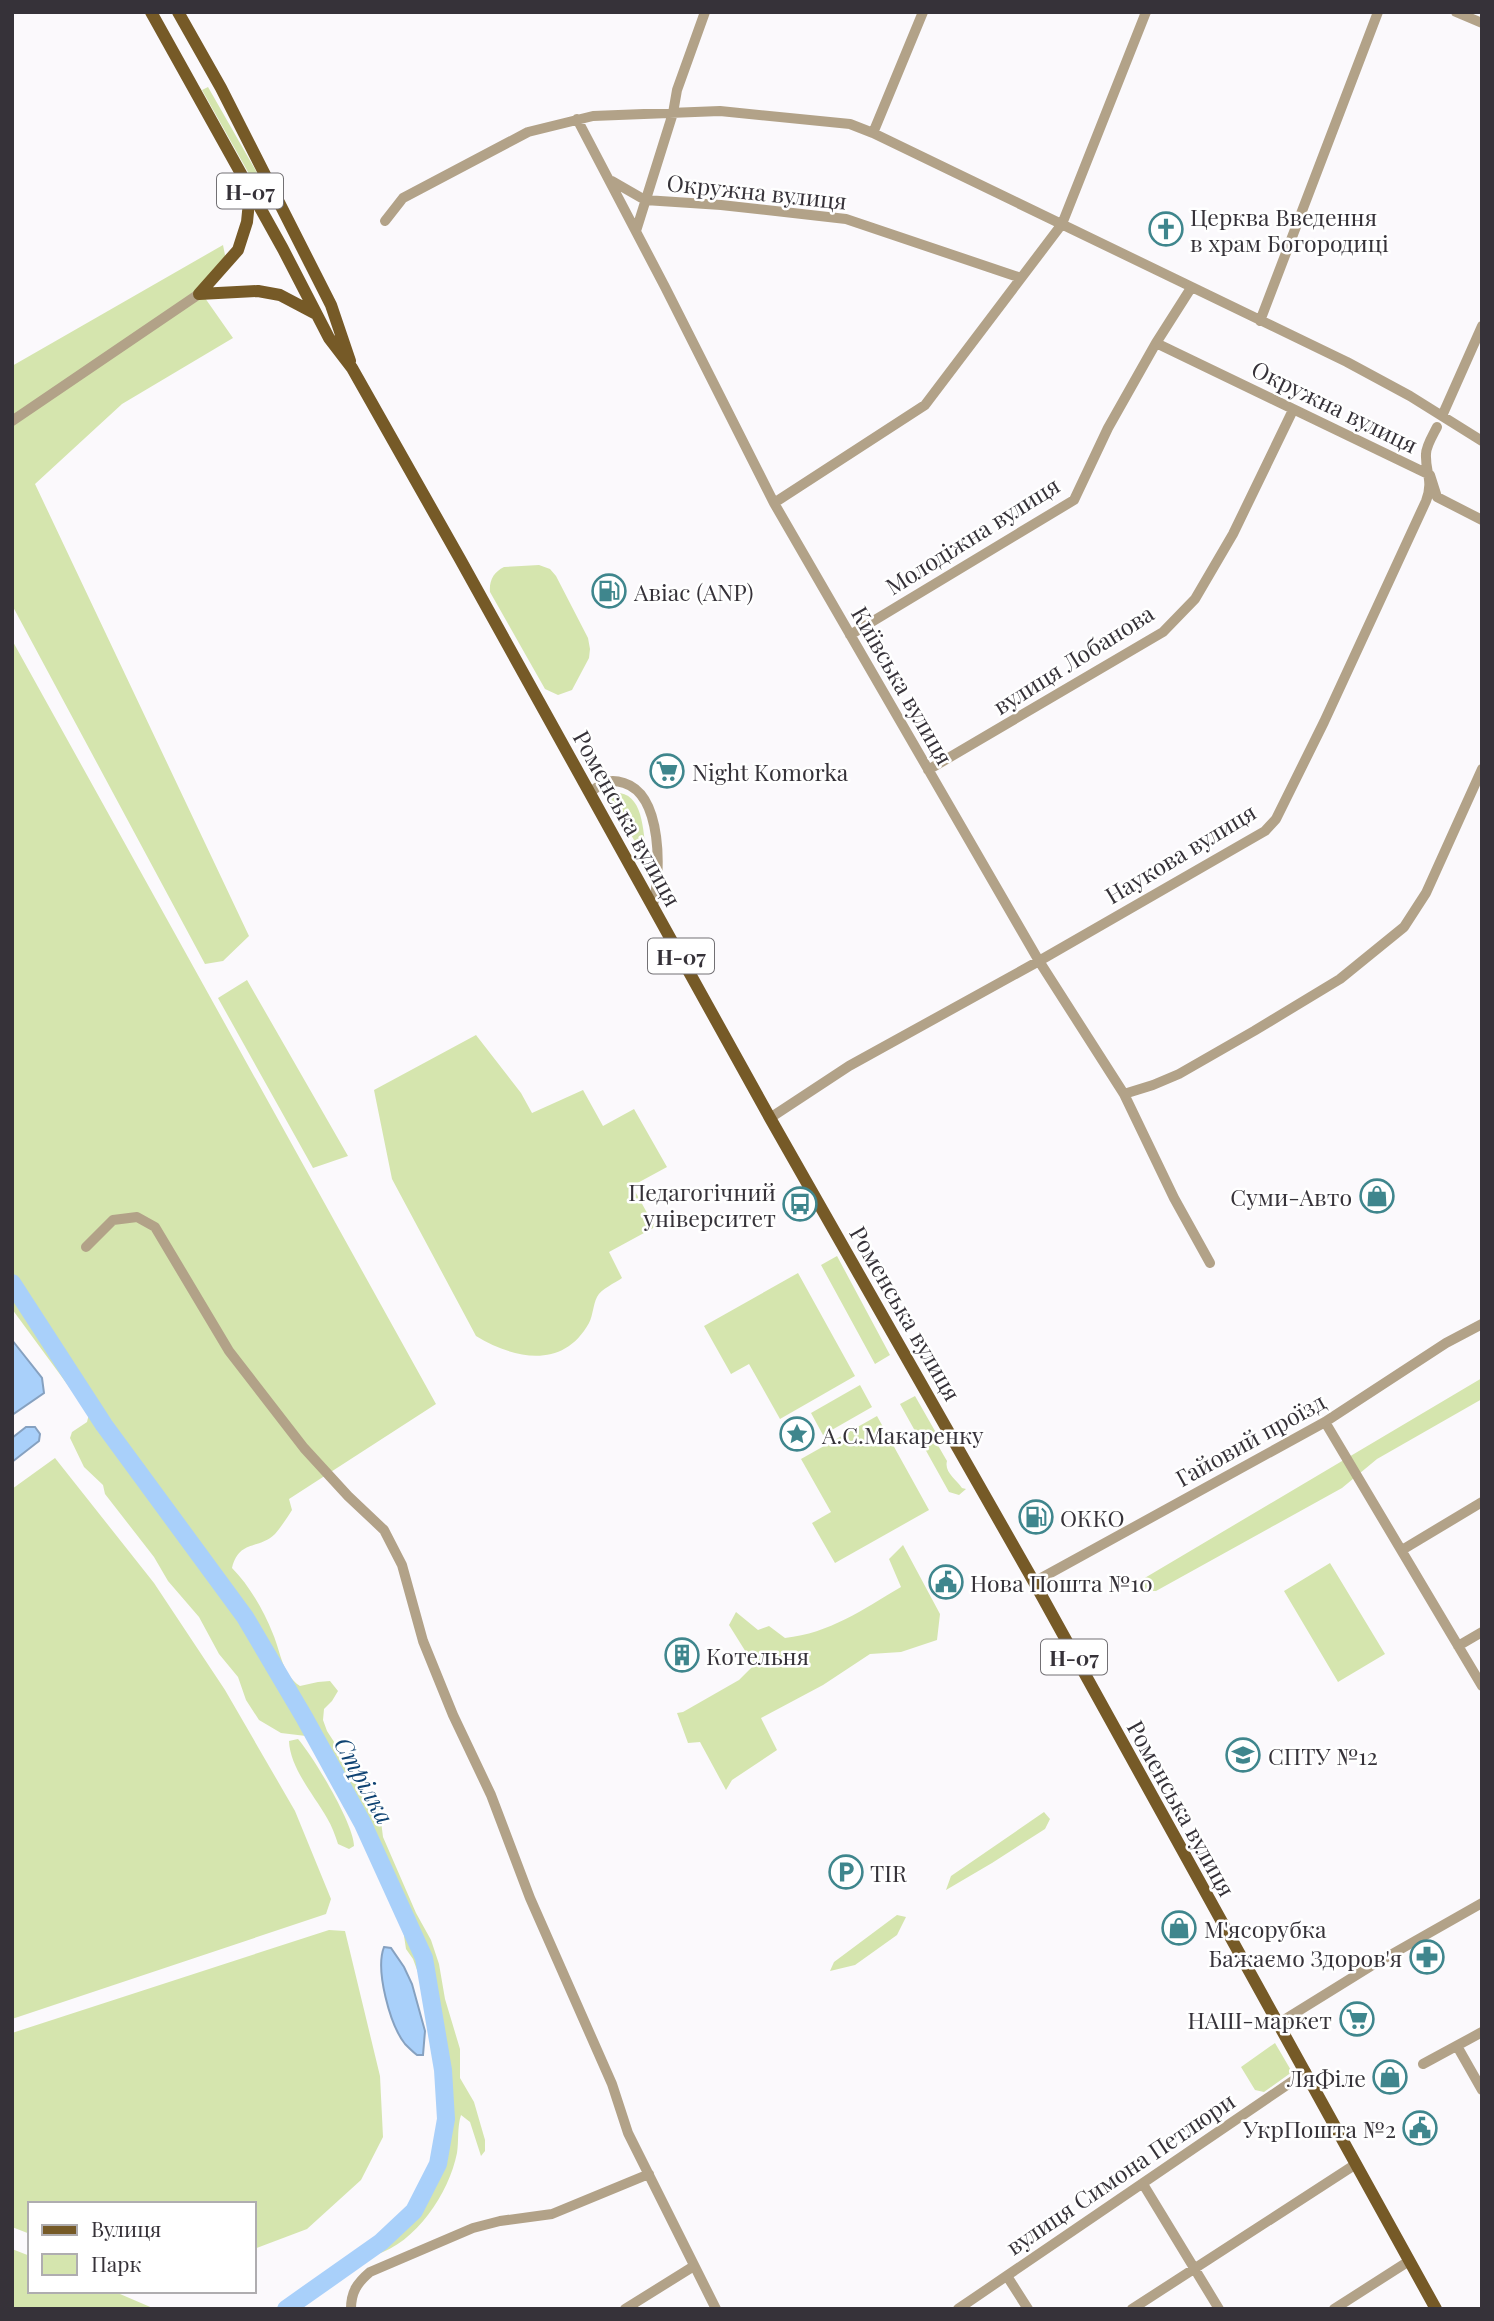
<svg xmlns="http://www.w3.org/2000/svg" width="1494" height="2321" viewBox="0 0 1494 2321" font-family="'Playfair Display',serif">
  <rect width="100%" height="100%" fill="#fbf9fc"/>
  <path fill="#d5e5ae" d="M208 87 260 178 253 181 202 90Z
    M223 245 226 260 198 288 233 338 122 404 35 484 249 936 223 961 205 964 12 605V366Z
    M539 565 550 569 556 576 588 638 590 649 589 658 572 690 558 695 545 689 490 592C489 580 494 572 504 567Z
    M12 640 436 1404 289 1499 292 1510C287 1518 281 1527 275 1534 259 1550 239 1539 232 1568 249 1585 264 1611 273 1634 281 1653 282 1674 300 1686L318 1682 330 1681 338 1691 332 1701 324 1709 323 1720 327 1731 380 1813 383 1837 416 1913 431 1940 439 1964 445 1999 460 2049V2078L474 2102 485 2140V2151L481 2156 470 2122 461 2115C457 2128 459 2140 457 2153 449 2193 416 2243 375 2255L423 2204 436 2180 442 2154 439 2057 423 1986 413 1959 406 1949 401 1916 390 1898V1891L379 1870 377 1858 368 1835 357 1818 355 1806 337 1791 306 1736 281 1733 259 1720 246 1700 238 1677 219 1654 199 1617 168 1581 154 1557 105 1494 103 1485 84 1467 70 1438 72 1432 87 1422 89 1414 12 1309Z
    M620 793C645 797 643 837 647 858H644L610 797Z
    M247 980 348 1156 313 1168 218 998Z
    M476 1035 521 1093 532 1113 583 1090 603 1126 634 1109 667 1167 632 1186 655 1227 609 1252 622 1278C615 1283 601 1289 597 1297 593 1305 593 1315 589 1323 563 1370 514 1359 476 1336L392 1179 374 1090Z
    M837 1256 890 1355 875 1364 821 1265Z
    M798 1273 855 1376 780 1419 749 1364 731 1374 704 1326Z
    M1482 1378V1399L1377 1459 1342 1488 1156 1591H1144L1143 1579Z
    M860 1385 872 1407 823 1435 811 1413Z
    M915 1396 935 1431 936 1442 947 1461C944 1472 956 1479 962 1488L966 1489 959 1495 949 1492 900 1404Z
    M877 1416 929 1510 835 1563 812 1523 831 1512 801 1459Z
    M55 1458 154 1583 225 1690 295 1811 331 1899 326 1914 12 2019V1489Z
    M903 1545 940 1614 937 1640 901 1652 870 1654 823 1685 761 1718 777 1750 732 1780 726 1790 700 1742 688 1743 677 1713 683 1712 739 1680 754 1665 729 1625 736 1612 758 1630 769 1626 785 1638C830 1633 862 1610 901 1587L889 1559Z
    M1330 1563 1385 1654 1338 1682 1284 1591Z
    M298 1739C313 1756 354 1824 354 1846L349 1849 338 1844C335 1835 332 1826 327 1818 314 1795 290 1768 289 1741Z
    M1044 1812 1050 1819 1045 1829 992 1863 946 1890 951 1876Z
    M897 1915 906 1917 897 1935 855 1965 830 1971 834 1962Z
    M329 1930 345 1931 380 2076 383 2137 361 2180 307 2229 254 2249V2204H30V2234L12 2227V2033Z
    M1275 2043 1292 2072 1264 2092 1255 2090 1241 2067Z
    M12 2249 30 2256V2291H113L155 2309H12Z"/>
  <path fill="#a9d0fa" stroke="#86a1c0" stroke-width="2" d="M12 1340 42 1378 44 1393 12 1415Z
    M26 1427H35L40 1434 39 1441 12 1462V1438Z
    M384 1947 391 1948 404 1967 412 1984 425 2031 423 2055H417C413 2052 409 2048 405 2044 390 2025 375 1970 384 1947Z"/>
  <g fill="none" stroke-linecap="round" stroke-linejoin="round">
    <path stroke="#a9d0fa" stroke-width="18" d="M12 1283 104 1425 245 1617 304 1717 363 1824 424 1958 443 2070 446 2119 438 2164 414 2211 381 2242 286 2309"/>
    <path stroke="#b2a288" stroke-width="10" d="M1456 12 1482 23
      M577 119 665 287 774 503 1039 961 1124 1094 1174 1198 1210 1263
      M873 133 923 12
      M612 181 645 200 721 205 846 219 1021 278
      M385 221 403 198 528 132 593 116 720 111 850 124 873 133 1347 362 1410 396 1482 441
      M636 231 673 113 677 90 705 12
      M1260 321 1378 12
      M1156 343 1430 475 1437 497 1482 520
      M1442 416 1482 326
      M12 421 199 294
      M774 503 925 405 1062 224 1146 12
      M850 635 1074 500 1108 428 1156 343 1191 288
      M928 770 1163 632 1195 599 1233 534 1293 410
      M590 793C601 783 608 778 624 783 663 795 661 874 653 905
      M1124 1094 1153 1085 1179 1074 1254 1031 1340 979 1404 927 1426 893 1482 769
      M770 1118 849 1066 1039 961 1265 831 1276 819 1324 722 1426 501C1434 480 1425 473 1426 454 1426 446 1433 435 1437 427
      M86 1247 113 1220 137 1217 155 1227 229 1351 304 1448 348 1496 384 1530 402 1565 423 1641 453 1715 491 1795 530 1898 612 2084 628 2133 716 2309
      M1325 1422 1482 1686
      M1402 1550 1482 1502
      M1034 1582 1325 1422 1446 1343 1482 1324
      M1458 1646 1482 1632
      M1279 2023 1371 1966 1482 1903
      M1457 2046 1482 2090
      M1423 2064 1482 2032
      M1143 2184 1219 2309
      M1007 2276 1028 2309
      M351 2309C351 2292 357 2283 370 2272L473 2228 500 2221 552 2214 649 2174
      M625 2309 694 2266
      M958 2309 1306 2072
      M1132 2309 1356 2164
      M1334 2309 1409 2261"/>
    <path stroke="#765a27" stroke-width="12" d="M151 12 283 249 329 338 352 368 460 559 770 1118 1034 1582 1436 2309
      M178 12 221 88 331 305 350 361
      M199 294 258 291 280 295 316 314
      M199 294 238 250 247 222 250 192"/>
  </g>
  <defs>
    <symbol id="church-ring" viewBox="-11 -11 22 22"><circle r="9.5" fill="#fff" stroke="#3f868d" stroke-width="1.5"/><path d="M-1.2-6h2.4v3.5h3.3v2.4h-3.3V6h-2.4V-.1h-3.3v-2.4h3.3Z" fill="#3f868d"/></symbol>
    <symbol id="fuel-ring" viewBox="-11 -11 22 22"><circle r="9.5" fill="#fff" stroke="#3f868d" stroke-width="1.5"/><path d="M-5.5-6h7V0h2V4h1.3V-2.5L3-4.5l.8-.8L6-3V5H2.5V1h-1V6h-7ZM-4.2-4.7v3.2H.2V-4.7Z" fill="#3f868d"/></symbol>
    <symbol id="supermarket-ring" viewBox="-11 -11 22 22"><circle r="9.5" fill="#fff" stroke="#3f868d" stroke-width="1.5"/><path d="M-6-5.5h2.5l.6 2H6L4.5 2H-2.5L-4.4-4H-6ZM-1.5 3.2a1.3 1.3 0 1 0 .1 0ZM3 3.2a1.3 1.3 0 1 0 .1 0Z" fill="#3f868d"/></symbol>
    <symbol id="shop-ring" viewBox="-11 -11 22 22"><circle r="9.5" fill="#fff" stroke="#3f868d" stroke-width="1.5"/><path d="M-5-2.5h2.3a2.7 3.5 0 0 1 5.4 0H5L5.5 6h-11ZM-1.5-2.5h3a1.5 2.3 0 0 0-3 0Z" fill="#3f868d"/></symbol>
    <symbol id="bus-ring" viewBox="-11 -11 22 22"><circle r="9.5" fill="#fff" stroke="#3f868d" stroke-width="1.5"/><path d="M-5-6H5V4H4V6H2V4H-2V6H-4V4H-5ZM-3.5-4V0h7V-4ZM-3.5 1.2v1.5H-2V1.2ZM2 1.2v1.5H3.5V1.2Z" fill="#3f868d"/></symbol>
    <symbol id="sight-ring" viewBox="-11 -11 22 22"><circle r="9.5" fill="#fff" stroke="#3f868d" stroke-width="1.5"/><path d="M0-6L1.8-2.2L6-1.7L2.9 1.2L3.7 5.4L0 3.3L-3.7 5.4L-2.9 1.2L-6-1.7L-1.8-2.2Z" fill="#3f868d"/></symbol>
    <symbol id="civic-ring" viewBox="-11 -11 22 22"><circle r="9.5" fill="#fff" stroke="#3f868d" stroke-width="1.5"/><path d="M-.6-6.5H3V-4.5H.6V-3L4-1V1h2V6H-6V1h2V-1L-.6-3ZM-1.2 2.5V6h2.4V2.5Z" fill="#3f868d"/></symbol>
    <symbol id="building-ring" viewBox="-11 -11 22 22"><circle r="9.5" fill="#fff" stroke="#3f868d" stroke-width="1.5"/><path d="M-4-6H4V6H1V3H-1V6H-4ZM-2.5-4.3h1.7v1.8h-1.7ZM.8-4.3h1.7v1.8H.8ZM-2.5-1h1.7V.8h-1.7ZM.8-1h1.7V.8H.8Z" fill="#3f868d"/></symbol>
    <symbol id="university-ring" viewBox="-11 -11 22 22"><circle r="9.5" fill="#fff" stroke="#3f868d" stroke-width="1.5"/><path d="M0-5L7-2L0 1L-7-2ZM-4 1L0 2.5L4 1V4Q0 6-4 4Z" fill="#3f868d"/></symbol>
    <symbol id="parking-ring" viewBox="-11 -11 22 22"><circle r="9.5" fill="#fff" stroke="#3f868d" stroke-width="1.5"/><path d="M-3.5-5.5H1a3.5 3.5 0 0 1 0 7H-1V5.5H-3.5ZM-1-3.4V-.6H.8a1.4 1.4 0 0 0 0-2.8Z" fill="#3f868d"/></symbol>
    <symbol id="pharmacy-ring" viewBox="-11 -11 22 22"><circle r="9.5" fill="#fff" stroke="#3f868d" stroke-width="1.5"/><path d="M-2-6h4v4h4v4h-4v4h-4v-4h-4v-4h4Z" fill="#3f868d"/></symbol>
  </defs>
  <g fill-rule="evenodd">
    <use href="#church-ring" x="1147" y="210" width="38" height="38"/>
    <use href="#fuel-ring" x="590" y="572" width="38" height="38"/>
    <use href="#supermarket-ring" x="648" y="752" width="38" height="38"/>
    <use href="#shop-ring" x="1358" y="1177" width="38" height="38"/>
    <use href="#bus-ring" x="781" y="1185" width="38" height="38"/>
    <use href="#sight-ring" x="778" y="1415" width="38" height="38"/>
    <use href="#fuel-ring" x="1017" y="1498" width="38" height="38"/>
    <use href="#civic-ring" x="927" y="1563" width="38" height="38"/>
    <use href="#building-ring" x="663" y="1636" width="38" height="38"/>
    <use href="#university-ring" x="1224" y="1736" width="38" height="38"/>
    <use href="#parking-ring" x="827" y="1853" width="38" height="38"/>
    <use href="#shop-ring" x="1160" y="1909" width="38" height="38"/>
    <use href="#pharmacy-ring" x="1408" y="1938" width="38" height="38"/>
    <use href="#supermarket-ring" x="1338" y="2000" width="38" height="38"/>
    <use href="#shop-ring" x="1371" y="2058" width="38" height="38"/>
    <use href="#civic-ring" x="1401" y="2109" width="38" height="38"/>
  </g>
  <g text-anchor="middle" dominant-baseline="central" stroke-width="5" stroke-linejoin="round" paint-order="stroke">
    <g fill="#fff" stroke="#727074" stroke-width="2">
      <rect x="217" y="173.5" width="66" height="35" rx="5"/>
      <rect x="648" y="938.5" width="66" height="35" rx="5"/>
      <rect x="1041" y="1639.5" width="66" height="35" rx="5"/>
    </g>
    <g font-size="21" font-weight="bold" fill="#363239">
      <text x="250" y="191">Н-07</text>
      <text x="681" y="956">Н-07</text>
      <text x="1074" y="1657">Н-07</text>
    </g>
    <g font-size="23" fill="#363239" stroke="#fff">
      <text transform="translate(757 191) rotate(6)">Окружна вулиця</text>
      <text transform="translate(1335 406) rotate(26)">Окружна вулиця</text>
      <text transform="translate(972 535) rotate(-32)">Молодіжна вулиця</text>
      <text transform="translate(1073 659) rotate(-32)">вулиця Лобанова</text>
      <text transform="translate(903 685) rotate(60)">Київська вулиця</text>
      <text transform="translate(628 818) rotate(61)">Роменська вулиця</text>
      <text transform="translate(1180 853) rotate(-31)">Наукова вулиця</text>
      <text transform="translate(906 1313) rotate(60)">Роменська вулиця</text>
      <text transform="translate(1250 1439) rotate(-29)">Гайовий проїзд</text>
      <text transform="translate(1182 1808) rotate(61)">Роменська вулиця</text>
      <text transform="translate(1120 2173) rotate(-34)">вулиця Симона Петлюри</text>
    </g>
    <g font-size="23" fill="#363239" stroke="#fff" text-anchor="start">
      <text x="1190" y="216">Церква Введення<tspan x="1190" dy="26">в храм Богородиці</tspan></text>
      <text x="634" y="591">Авіас (ANP)</text>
      <text x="692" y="771">Night Komorka</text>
      <text x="776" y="1191" text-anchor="end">Педагогічний<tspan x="776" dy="26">університет</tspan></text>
      <text x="1352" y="1196" text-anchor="end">Суми-Авто</text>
      <text x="822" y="1434">А.С.Макаренку</text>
      <text x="1060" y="1517">ОККО</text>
      <text x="970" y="1582">Нова Пошта №10</text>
      <text x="706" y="1655">Котельня</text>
      <text x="1268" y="1755">СПТУ №12</text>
      <text x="870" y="1872">TIR</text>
      <text x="1204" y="1928">М'ясорубка</text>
      <text x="1402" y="1957" text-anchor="end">Бажаємо Здоров'я</text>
      <text x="1332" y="2019" text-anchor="end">НАШ-маркет</text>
      <text x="1366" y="2077" text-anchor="end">ЛяФіле</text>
      <text x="1396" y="2128" text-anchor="end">УкрПошта №2</text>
    </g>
    <g font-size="24" font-style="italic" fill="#0e4272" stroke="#fff">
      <text transform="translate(365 1780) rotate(61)">Стрілка</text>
    </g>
  </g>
  <rect width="1494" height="2321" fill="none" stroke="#363239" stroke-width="28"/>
  <rect x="28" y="2202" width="228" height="91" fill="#ffffff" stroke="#afadb0" stroke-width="2"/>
  <rect x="42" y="2225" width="35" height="10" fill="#765a27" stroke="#afadb0" stroke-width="2"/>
  <text x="91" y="2237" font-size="21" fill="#363239">Вулиця</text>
  <rect x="42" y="2254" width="35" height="21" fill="#d5e5ae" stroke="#afadb0" stroke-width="2"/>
  <text x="91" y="2272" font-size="21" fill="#363239">Парк</text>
</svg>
